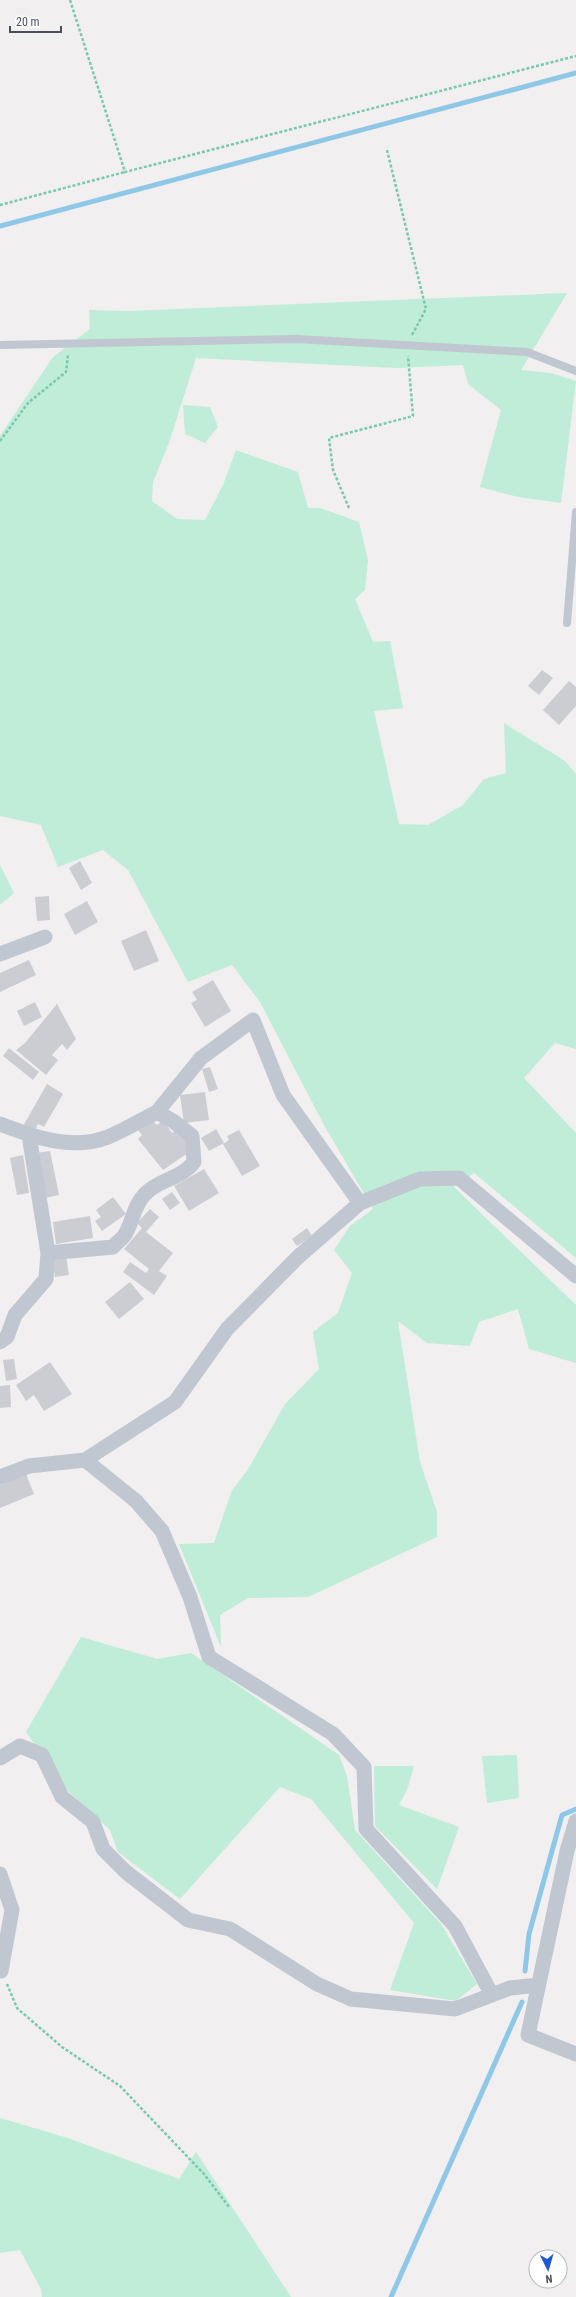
<svg xmlns="http://www.w3.org/2000/svg" width="576" height="2297" viewBox="0 0 576 2297" font-family="'Roboto Condensed',sans-serif">
  <rect width="100%" height="100%" fill="#f1efef"/>
  <path fill="#bfedd7" d="M567 293 521 370 551 373 576 381 561 503 518 497 480 487 501 410 468 384 463 365 396 368 196 358 169 443 153 482 152 501 177 519 205 520 223 485 236 450 298 472 308 508H320L359 522 368 560 365 590 355 599 373 642 390 641 403 708 374 711 399 824 428 825 463 805 484 779 506 773 504 723 565 761 576 774V1049L555 1043 524 1078 576 1133V1258L474 1173 454 1187 576 1305V1363L529 1349 518 1309 479 1322 470 1346 427 1343 398 1321 420 1462 437 1512V1537L308 1597 248 1598 220 1615 221 1647 179 1544 214 1543 232 1490 247 1471 285 1404 319 1369 313 1332 338 1313 352 1273 334 1250 350 1226 373 1209 324 1125 260 1002 232 965 188 982 128 870 103 850 58 867 41 825 0 816V436L53 357 90 329 89 310 129 311Z
    M183 405 210 407 218 427 205 443 185 434Z
    M0 865 14 893 0 905Z
    M81 1637 157 1659 191 1653 339 1755 347 1776 355 1830 441 1924 477 1984 456 2001 390 1990 414 1923 311 1799 280 1787 180 1899 118 1852 110 1830 68 1791 26 1732Z
    M517 1755 519 1798 487 1803 482 1756Z
    M374 1766H414L407 1790 399 1805 459 1827 437 1889 375 1826Z
    M0 2118 68 2138 179 2179 196 2152 291 2297H42L41 2289 20 2250 0 2253Z"/>
  <g fill="none" stroke-linecap="round" stroke-linejoin="round">
    <path stroke="#8fc8e7" stroke-width="5" d="M0 226 576 73
      M525 1971 529 1934 562 1815 576 1809
      M391 2297 522 2002"/>
  </g>
  <path fill="#cccdd3" d="M542 670 553 678 539 695 528 686Z
    M569 681 576 687V706L559 725 543 710Z
    M80 861 92 883 81 890 69 868Z
    M49 896 50 920 37 921 35 897Z
    M87 901 98 922 75 935 64 914Z
    M146 930 159 961 134 971 121 941Z
    M29 960 36 975 0 992V973Z
    M213 980 231 1011 205 1027 191 1003 197 1000 192 992Z
    M35 1002 42 1017 24 1026 17 1011Z
    M57 1004 76 1039 67 1050 62 1044 52 1055 58 1060 46 1075 16 1050 25 1043Z
    M9 1048 39 1072 33 1080 3 1056Z
    M210 1067 218 1089 209 1092 202 1069Z
    M47 1084 63 1094 44 1127 38 1124 34 1132 23 1126Z
    M205 1092 209 1120 184 1123 180 1095Z
    M152 1120 157 1125 163 1120 172 1133 176 1130 185 1138 188 1153 163 1170 138 1139 142 1135 138 1130Z
    M216 1129 224 1143 209 1151 201 1138Z
    M239 1130 260 1166 242 1176 223 1144 229 1140 227 1136Z
    M50 1151 59 1195 45 1198 36 1153Z
    M23 1155 29 1193 17 1195 10 1158Z
    M204 1169 219 1193 189 1211 174 1186Z
    M172 1192 180 1203 170 1210 162 1199Z
    M113 1197 126 1214 102 1231 95 1221 101 1217 96 1210Z
    M150 1209 159 1217 146 1232 173 1253 159 1271 167 1276 154 1295 123 1272 130 1262 146 1273 149 1269 124 1249 142 1228 137 1223Z
    M90 1216 93 1238 56 1244 53 1222Z
    M307 1228 312 1236 297 1246 292 1239Z
    M66 1256 69 1275 55 1277 52 1258Z
    M130 1282 144 1299 119 1319 105 1302Z
    M14 1359 17 1379 6 1381 3 1360Z
    M50 1362 72 1394 44 1411 34 1395 26 1401 16 1385Z
    M10 1385 11 1407 0 1408V1386Z
    M26 1474 34 1494 0 1508V1485Z"/>
  <g fill="none" stroke-linecap="round" stroke-linejoin="round">
    <path stroke="#79c9ad" stroke-width="2.5" stroke-dasharray="3 2" stroke-linecap="butt" d="M70 0 125 172 576 56
      M387 150 426 309 412 335
      M0 205 125 172
      M0 441 28 403 66 372 68 355
      M349 508 333 470 329 438 413 416 408 356
      M7 1984 17 2008 62 2047 120 2086 204 2174 229 2207"/>
    <path stroke="#c0c7d0" stroke-width="8" d="M0 345 297 339 527 352 576 371
      M567 623 576 512"/>
    <path stroke="#c0c7d0" stroke-width="15" d="M0 954 45 937
      M0 1124C34 1137 72 1151 108 1137 125 1130 141 1120 157 1112L173 1121 192 1136 194 1162C181 1179 159 1179 145 1194 133 1206 133 1223 124 1236 121 1240 116 1243 113 1247L48 1253
      M360 1203 420 1179 459 1178 576 1276
      M0 1342 7 1337 15 1315 46 1279 48 1253 29 1135
      M85 1460 136 1501 162 1531 190 1597 209 1657 333 1734 364 1767 366 1829 455 1926 492 1995
      M0 1477 29 1466 85 1460 175 1402 227 1329 298 1257 360 1203 283 1095 253 1020 201 1058 157 1112
      M0 1758 20 1746 42 1755 62 1797 93 1822 103 1849 126 1872 188 1920 230 1929 317 1984 351 1999 455 2009 510 1988 538 1985
      M576 1821 567 1851 528 2035 576 2054
      M0 1874 12 1910 1 1971"/>
  </g>
  <g transform="translate(548 2269) rotate(175)"><circle r="19" fill="#ffffff" stroke="#b6b9bd"/>
  <path d="M0-3L7 15L0 10L-7 15Z" fill="#2257d7"/>
  <text y="-6" font-size="11" font-weight="bold" text-anchor="middle" fill="#484f5b">N</text>
  </g>
  <path d="M10 26v6h51v-6" fill="none" stroke="#484f5b" stroke-width="2"/>
  <text x="16" y="26" font-size="12" fill="#484f5b" stroke="#ffffff" stroke-width="3" paint-order="stroke">20 m</text>
</svg>
